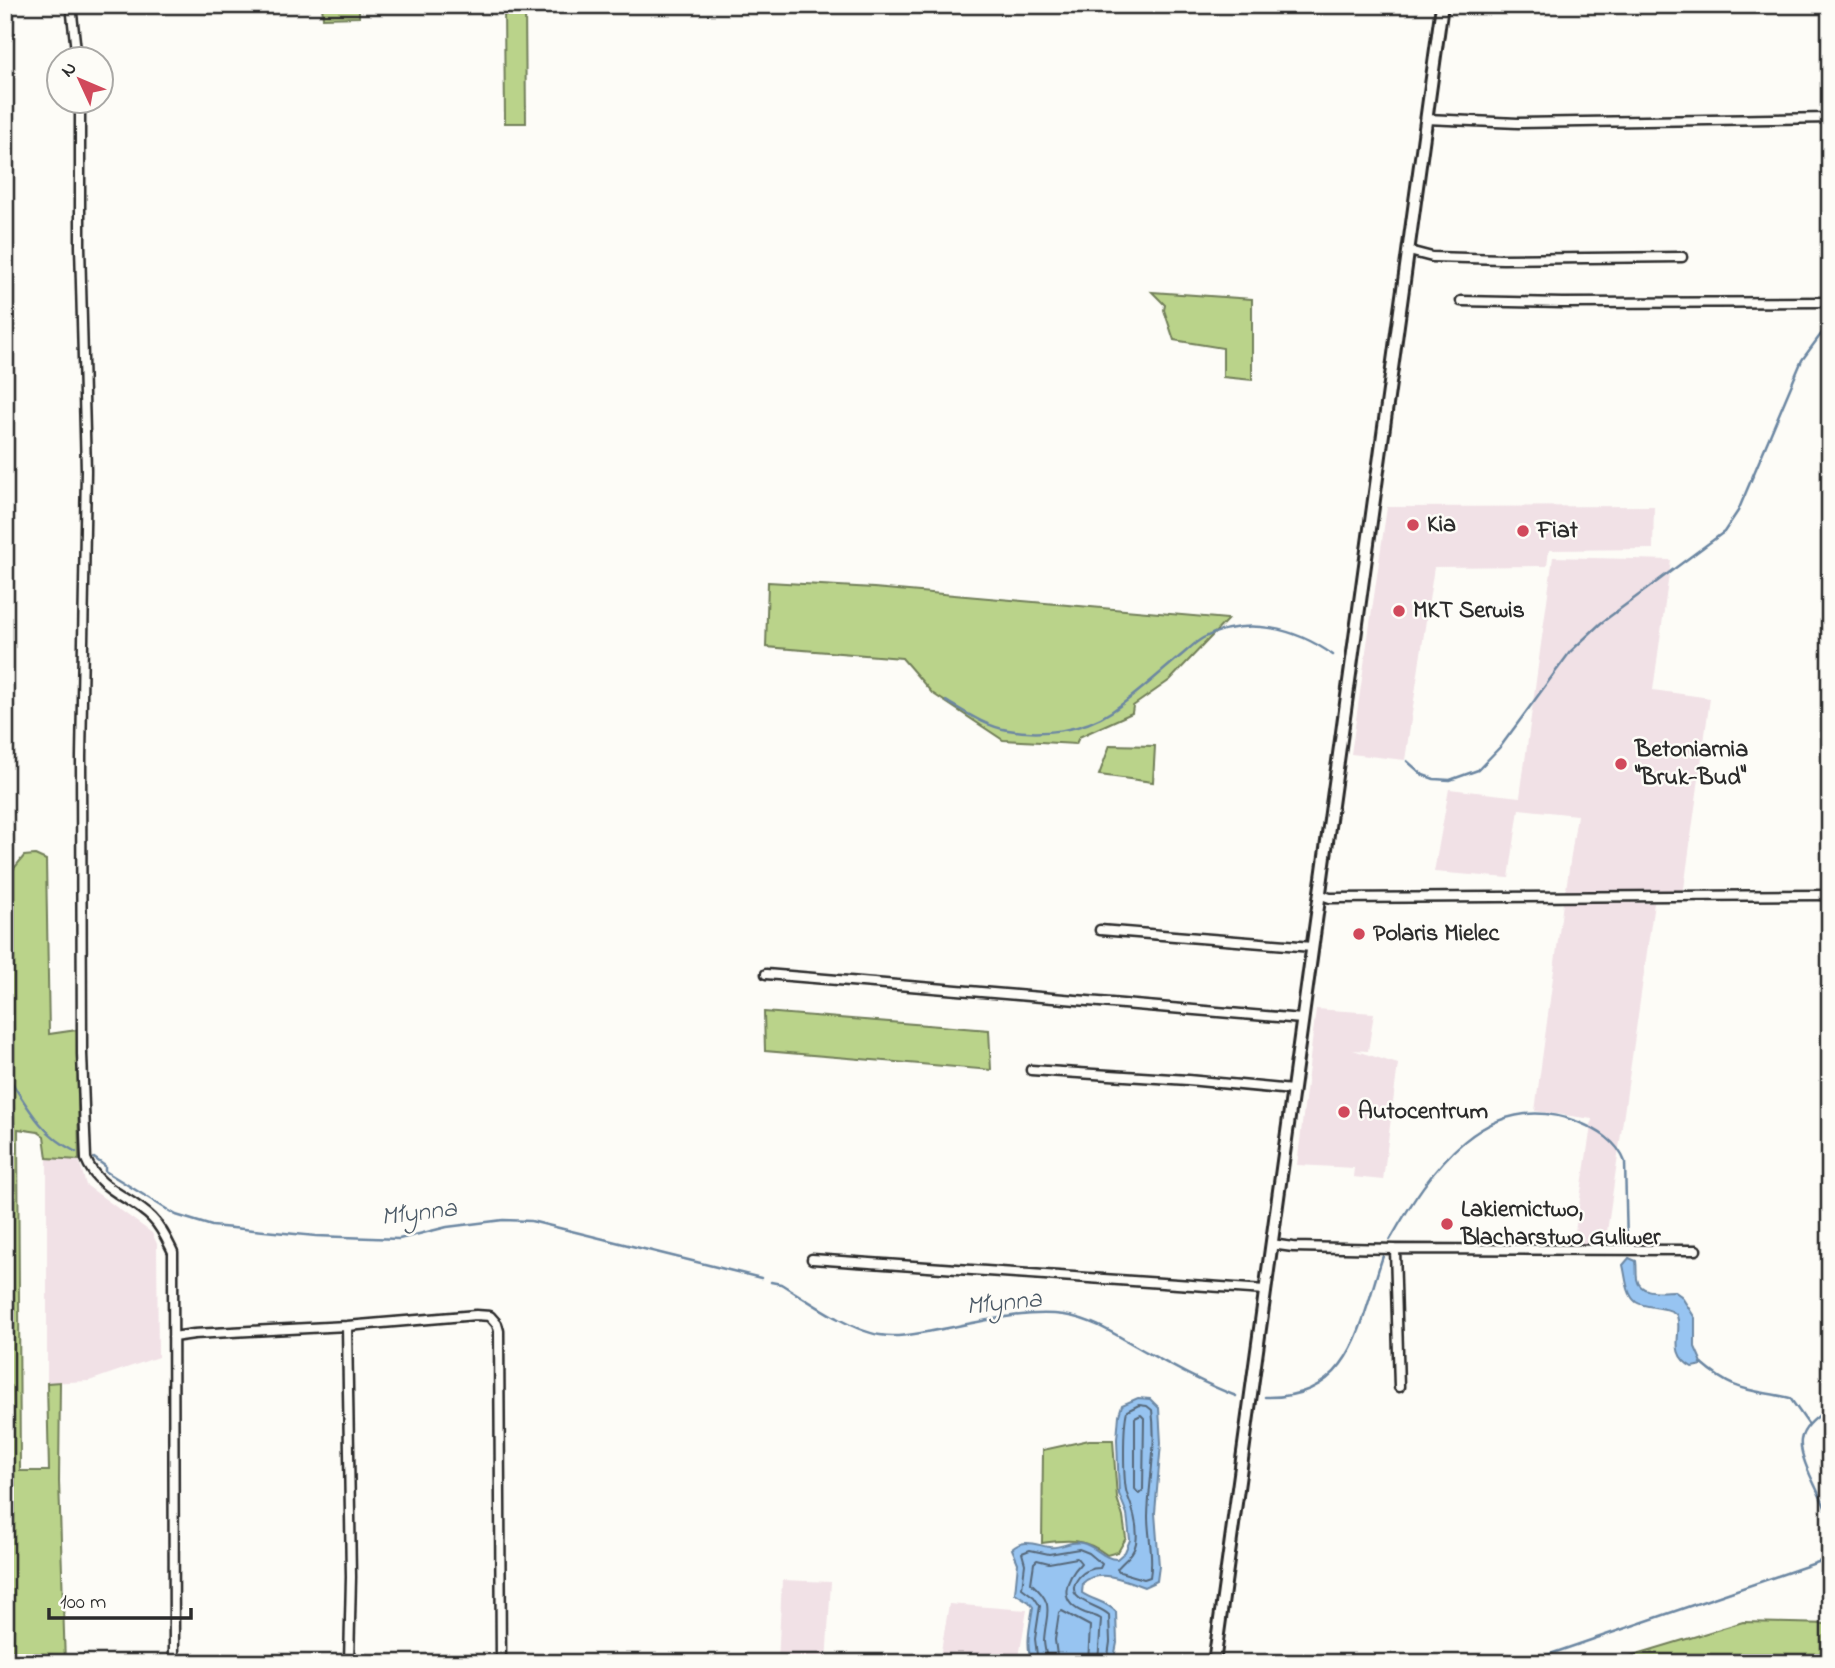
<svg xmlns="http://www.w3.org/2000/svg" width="1835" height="1668" viewBox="0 0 1835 1668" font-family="'Indie Flower',sans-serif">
  <rect width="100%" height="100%" fill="#fdfcf7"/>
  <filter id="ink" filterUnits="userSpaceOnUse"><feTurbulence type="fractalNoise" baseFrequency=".0143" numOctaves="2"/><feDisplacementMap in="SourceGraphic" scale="14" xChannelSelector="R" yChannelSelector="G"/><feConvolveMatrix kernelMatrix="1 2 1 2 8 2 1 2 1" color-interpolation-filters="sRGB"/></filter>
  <g filter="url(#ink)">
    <path fill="#f1e1e6" d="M1654 506 1653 549 1549 550 1547 566 1434 567 1405 760 1351 754 1387 507Z
      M1553 557 1671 560 1653 690 1710 698 1683 896H1565L1577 815 1519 809 1509 878 1434 872 1449 789 1520 797Z
      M1563 903H1654L1605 1246 1573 1245 1592 1119 1535 1111Z
      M1316 1009 1374 1013 1368 1051 1353 1050 1398 1064 1383 1180 1353 1177 1354 1168 1297 1165Z
      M47 1158 79 1160 86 1185 152 1233 157 1244 158 1357 89 1381 47 1383Z
      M782 1580 831 1582 826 1663H778Z
      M949 1604 1027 1610 1018 1663H939Z"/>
    <path fill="#bad38a" stroke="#727f5a" stroke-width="2" d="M322 5H359V17L323 18Z
      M504 5H525L526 123H505Z
      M864 5H963L962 12Z
      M1152 292 1252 299V380L1223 377V348L1174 340 1164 310 1165 305Z
      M768 582 874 588 1228 619 1170 680 1133 706 1132 713 1079 737 1076 744 1003 740 932 693 902 658 766 647Z
      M1110 745 1155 746 1153 782 1099 775Z
      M35 855 46 860 49 1034 77 1030 79 1160 47 1158 44 1136 38 1132 18 1129 20 1471H49L47 1383 60 1382 59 1481 65 1663H5V1057L9 1063 11 872 24 856Z
      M764 1012 989 1030 991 1070 765 1051Z
      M1089 1440H1113L1117 1498 1123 1517 1126 1538 1118 1552 1107 1555C1085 1538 1069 1539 1042 1543L1043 1450Z
      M1743 1622 1830 1624V1663H1607Z"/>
    <path fill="#97c4f1" stroke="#6c87a2" stroke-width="2" d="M1629 1258 1636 1261C1637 1267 1636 1273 1637 1279 1640 1295 1661 1291 1674 1291L1681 1296 1695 1318V1347L1703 1365 1692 1367C1667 1353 1683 1333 1677 1316 1673 1306 1646 1309 1636 1302 1626 1294 1626 1276 1623 1265Z
      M1138 1398 1150 1399 1159 1408 1161 1443 1155 1513 1159 1566 1157 1581 1144 1587C1126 1580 1098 1568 1083 1583L1082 1593C1094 1601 1106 1601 1116 1612L1117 1643 1113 1663H1032C1025 1645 1030 1626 1033 1607L1029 1602 1015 1593 1018 1563 1012 1549C1024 1538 1036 1545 1049 1547 1060 1549 1071 1540 1082 1543 1096 1546 1103 1559 1117 1559L1125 1552 1130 1540 1127 1514 1119 1494 1117 1439 1119 1415 1122 1405Z"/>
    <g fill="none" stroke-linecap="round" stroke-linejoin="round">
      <path stroke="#56687a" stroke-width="2" d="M1139 1405 1147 1406 1152 1410C1157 1446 1149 1480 1148 1516 1148 1536 1154 1557 1150 1577L1144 1579 1120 1572 1117 1569C1124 1560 1134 1555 1136 1543 1139 1527 1133 1509 1127 1494 1123 1482 1123 1425 1127 1411Z
        M1141 1415 1144 1418 1143 1490 1139 1494 1135 1489V1418Z
        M1038 1663 1035 1639 1040 1606 1034 1597 1022 1588 1025 1564 1022 1553 1030 1550 1049 1554 1079 1549 1089 1553 1102 1564 1100 1568C1092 1568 1085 1570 1079 1577 1060 1601 1099 1604 1109 1615L1110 1642 1107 1663
        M1047 1663C1047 1655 1044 1648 1044 1640 1046 1611 1056 1605 1031 1583L1034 1563 1037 1560 1049 1563 1077 1558 1081 1563C1066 1579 1056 1602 1085 1613 1091 1615 1095 1615 1101 1619L1098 1663
        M1058 1663 1055 1640 1059 1613 1062 1611 1090 1626 1088 1663"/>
      <path stroke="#6c87a2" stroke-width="2.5" d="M946 701C965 712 985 726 1008 730 1041 736 1083 731 1111 712 1135 696 1156 676 1178 658 1186 652 1194 643 1203 638 1247 616 1296 628 1333 655
        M1407 761 1423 775 1434 779 1450 780 1478 770 1501 746 1570 652 1601 623 1724 532 1738 511 1802 360 1830 322
        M1830 828 1827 843 1830 859
        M5 1072C27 1105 39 1133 76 1152
        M94 1158 105 1166V1171L176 1215 212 1226 316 1236 399 1239 447 1227 503 1220 531 1221 761 1278
        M1390 1240C1429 1171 1486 1086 1578 1122 1598 1130 1617 1141 1625 1162L1627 1244
        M771 1282 781 1284C807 1300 851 1331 880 1335 897 1338 915 1334 932 1331 972 1324 1024 1309 1064 1315 1092 1319 1116 1335 1141 1349 1172 1366 1202 1383 1236 1396
        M1701 1363C1735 1393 1749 1389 1790 1398L1809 1425
        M1265 1397C1354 1399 1360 1322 1383 1256
        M1830 1407C1820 1415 1803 1426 1801 1440 1798 1460 1824 1499 1830 1520
        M1828 1558 1830 1544
        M1524 1663 1830 1558"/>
      <defs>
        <path id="street" d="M71 5 77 60
          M80 102V246L86 470 81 757 82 1054 86 1159C98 1190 130 1196 152 1218 162 1228 167 1240 173 1252L174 1663
          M1426 119 1518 123 1830 118
          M1409 251 1432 257 1503 259 1682 257
          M1461 301 1562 303 1830 302
          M1319 894 1330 898 1830 895
          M1100 930 1312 947
          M766 974 1302 1019
          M1031 1070 1188 1080 1292 1090
          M1271 1244 1293 1247 1395 1249 1696 1250
          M1395 1249 1399 1387
          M812 1259 1265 1290
          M347 1326 351 1577 349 1663
          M173 1337 194 1334 347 1326 476 1315 490 1316 497 1324 499 1331 501 1663"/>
        <path id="secondary" d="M1214 1663 1442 5"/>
      </defs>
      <use href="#street" stroke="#2b2b2b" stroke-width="13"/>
      <use href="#secondary" stroke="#2b2b2b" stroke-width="16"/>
      <use href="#street" stroke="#fdfcf7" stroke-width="8"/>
      <use href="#secondary" stroke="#fdfcf7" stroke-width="10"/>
    </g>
  </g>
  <g fill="#d1495b" stroke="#fdfcf7" stroke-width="2.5">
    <circle cx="1413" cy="525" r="7"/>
    <circle cx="1523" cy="531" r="7"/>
    <circle cx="1399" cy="611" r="7"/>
    <circle cx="1621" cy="764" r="7"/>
    <circle cx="1359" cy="934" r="7"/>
    <circle cx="1344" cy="1112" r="7"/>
    <circle cx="1447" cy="1224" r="7"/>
  </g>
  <g text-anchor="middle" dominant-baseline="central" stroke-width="5" stroke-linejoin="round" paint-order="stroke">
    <g font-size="24" font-weight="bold" fill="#2b2b2b" stroke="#fdfcf7" text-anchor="start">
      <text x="1427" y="525">Kia</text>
      <text x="1537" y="531">Fiat</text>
      <text x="1413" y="611">MKT Serwis</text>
      <text x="1635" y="750">Betoniarnia<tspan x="1635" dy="28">"Bruk-Bud"</tspan></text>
      <text x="1373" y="934">Polaris Mielec</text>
      <text x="1358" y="1112">Autocentrum</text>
      <text x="1461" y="1210">Lakiernictwo,<tspan x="1461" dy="28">Blacharstwo Guliwer</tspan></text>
    </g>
    <g font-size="26" font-style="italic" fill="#4b5966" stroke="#fdfcf7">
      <text transform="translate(419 1214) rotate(-7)">Młynna</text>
      <text transform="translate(1004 1304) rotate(-6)">Młynna</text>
    </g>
  </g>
  <rect width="1835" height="1668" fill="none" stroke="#fdfcf7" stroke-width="28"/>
  <rect x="14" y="14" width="1807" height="1640" fill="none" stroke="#2b2b2b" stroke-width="2.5" filter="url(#ink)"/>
  <g transform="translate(80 80) rotate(314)"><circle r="33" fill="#fdfcf7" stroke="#a9a8a5" stroke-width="2"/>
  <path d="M0-5L12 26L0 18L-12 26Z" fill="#d1495b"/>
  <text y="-10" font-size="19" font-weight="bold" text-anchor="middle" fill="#2b2b2b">N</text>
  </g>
  <path d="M49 1608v10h142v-10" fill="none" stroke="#2b2b2b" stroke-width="3.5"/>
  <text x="60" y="1608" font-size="21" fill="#2b2b2b" stroke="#fdfcf7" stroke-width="5" paint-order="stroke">100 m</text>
</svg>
